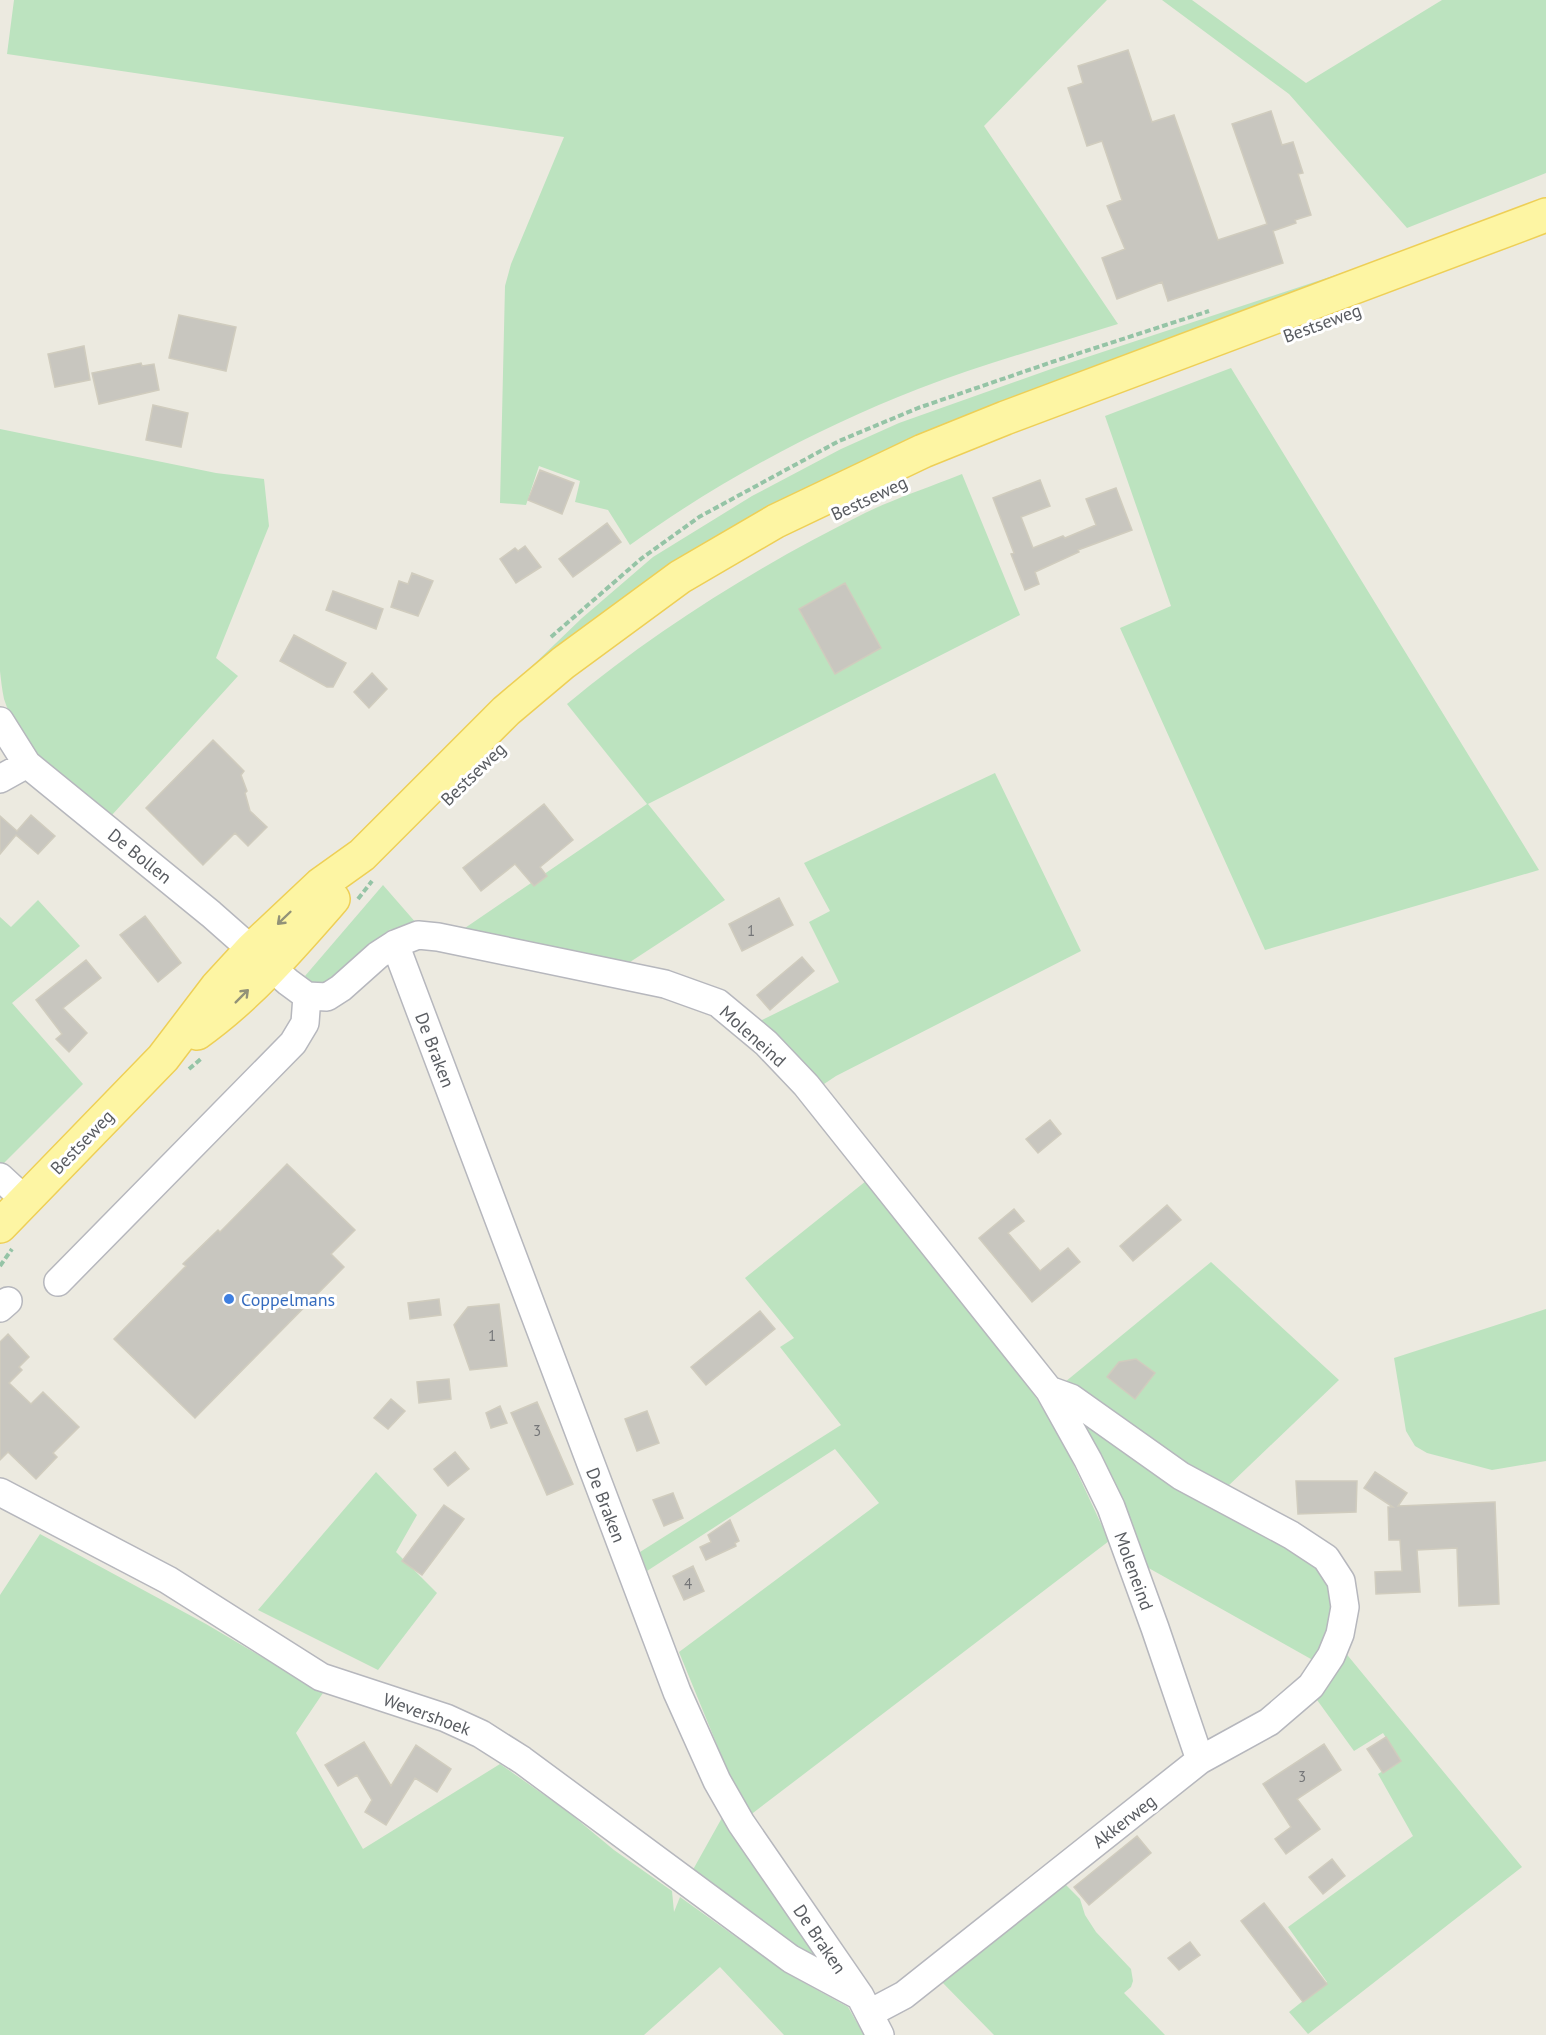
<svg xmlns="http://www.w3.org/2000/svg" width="1546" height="2035" viewBox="0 0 1546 2035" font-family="'PT Sans',sans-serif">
  <rect width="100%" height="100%" fill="#eceae0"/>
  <path fill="#bce3bf" d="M14 0H1107L984 126 1118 324C1051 345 983 364 918 389 816 429 719 481 630 545L608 510 575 502 580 481 539 466 526 505 500 503 505 286 511 264 564 137 7 54Z
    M1162 0H1192L1306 83 1442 0H1546V173L1407 228 1289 94Z
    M1378 261 969 422 502 695 582 618 653 557 752 496 841 449 899 423 1054 368Z
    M1231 368 1539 870 1265 950 1120 628 1171 606 1105 416Z
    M0 429 216 473 264 479 269 526 216 658 238 676 112 815C70 782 21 753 4 699 2 690 1 680 0 671Z
    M962 474 1020 615 648 804 725 900 627 964 462 930 647 804 567 704C657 629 760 565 865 513 896 498 930 487 962 474Z
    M995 773 1081 951 836 1076 821 1086 760 1021 839 982 809 922 830 911 804 863Z
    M383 885 417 924 389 930 355 958 338 980 318 987 305 976Z
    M38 900 80 946 12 1003 83 1084 2 1165 0 1162V917L11 927Z
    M871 1177 1018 1368 1063 1442 1109 1541 749 1816 728 1772 679 1652 879 1503 835 1449 647 1571 640 1552 841 1425 780 1347 794 1338 745 1278Z
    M1211 1262 1339 1380 1226 1488 1197 1472 1065 1382Z
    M1546 1309V1461L1492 1470 1427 1453 1415 1446 1406 1431 1394 1358Z
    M1076 1414 1294 1547 1329 1578 1336 1600 1318 1663 1145 1566Z
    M376 1472 417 1515 396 1552 437 1593 378 1670 258 1610Z
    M40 1534 206 1624 323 1693 296 1733 363 1849 500 1764 567 1811 614 1850 672 1891 674 1912 680 1897 788 1974 848 2007 864 2035H784L720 1967 644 2035H0V1595Z
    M1344 1651 1522 1867 1308 2034 1289 2012 1327 1982 1288 1927 1413 1836 1378 1774 1400 1760 1383 1733 1354 1751 1312 1693Z
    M723 1816 834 1973 690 1875Z
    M1061 1880 1080 1899 1085 1915 1096 1932 1131 1969 1133 1981 1131 1987 1124 1993 1165 2035H994L938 1978Z"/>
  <path fill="#c8c6bf" stroke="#d0ccbe" stroke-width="1.5" d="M1128 50 1152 122 1174 115 1218 240 1267 224 1232 124 1271 111 1282 145 1293 142 1303 173 1298 174 1311 215 1295 220 1296 223 1273 231 1283 263 1168 301 1162 282 1117 299 1102 258 1125 249 1107 206 1122 200 1102 141 1087 146 1068 88 1083 83 1078 66Z
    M179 315 236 327 226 371 169 358Z
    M84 346 90 380 55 387 48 354Z
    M141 363 142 366 154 364 159 390 99 404 92 373Z
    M153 405 188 413 181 447 146 440Z
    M540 470 574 483 562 514 528 500Z
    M1040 480 1050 506 1021 517 1033 548 1063 536 1065 538 1096 525 1086 499 1116 488 1132 530 1078 550 1079 552 1035 572 1039 584 1025 590 1011 554 1014 553 993 498Z
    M607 523 621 542 573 577 559 559Z
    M525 546 541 567 516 583 500 559 515 548 518 551Z
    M412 573 433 581 418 616 391 607 399 581 408 584Z
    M845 583 881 648 835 674 799 609Z
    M333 591 383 609 376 629 326 610Z
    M294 635 346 663 333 687H327L280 661Z
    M372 673 387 689 369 708 354 692Z
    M213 740 244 771 241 775 247 791 245 793 250 811 267 827 248 846 235 833 203 865 146 808Z
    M544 804 573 840 540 867 547 876 534 886 515 864 481 891 463 868Z
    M31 815 55 836 38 854 16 835 0 854V816L17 831Z
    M779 898 793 925 742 951 729 924Z
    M145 916 181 963 158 982 120 935Z
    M802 957 814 971 770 1010 757 995Z
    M86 960 101 978 63 1008 87 1033 69 1052 56 1039 62 1034 36 1000Z
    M1050 1120 1061 1134 1038 1153 1026 1139Z
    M287 1164 355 1230 331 1254 344 1267 195 1418 114 1339 186 1266 183 1264 218 1230 220 1232Z
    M1167 1205 1181 1220 1133 1261 1120 1246Z
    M1014 1209 1024 1221 1008 1233 1040 1271 1068 1248 1080 1262 1032 1302 979 1238Z
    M439 1299 441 1315 410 1319 408 1303Z
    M499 1304 507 1366 470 1370 454 1325 468 1307Z
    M760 1311 775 1329 706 1385 691 1367Z
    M8 1334 29 1357 19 1367 22 1370 9 1383 31 1404 43 1392 79 1427 53 1453 57 1457 36 1479 8 1452 0 1460V1342Z
    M1136 1359 1155 1373 1135 1399 1107 1377 1119 1362Z
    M449 1379 451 1399 419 1403 417 1382Z
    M391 1399 405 1411 388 1429 374 1418Z
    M537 1402 573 1484 547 1495 511 1413Z
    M500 1406 507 1423 491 1428 486 1413Z
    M647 1411 659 1443 637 1451 625 1419Z
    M455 1452 469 1469 448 1486 434 1469Z
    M1375 1472 1407 1493 1398 1506 1495 1502 1499 1604 1459 1606 1457 1548 1417 1550 1420 1592 1376 1594 1375 1572 1402 1571 1400 1540H1389L1388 1507H1393L1364 1488Z
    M1296 1481H1357L1356 1512 1298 1514Z
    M673 1493 683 1518 664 1526 653 1500Z
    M444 1505 464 1519 422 1575 402 1561Z
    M730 1520 739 1541 735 1543 736 1546 706 1560 700 1547 711 1542 708 1535Z
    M693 1566 704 1591 684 1600 673 1576Z
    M1386 1737 1401 1761 1383 1773 1367 1749Z
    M364 1742 391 1786 416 1745 451 1769 437 1792 415 1778 386 1825 365 1812 372 1800 357 1775 338 1786 325 1765Z
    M1324 1744 1341 1770 1297 1799 1320 1829 1286 1854 1275 1839 1291 1827 1263 1784Z
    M1137 1836 1151 1853 1089 1905 1074 1887Z
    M1332 1859 1345 1876 1323 1894 1309 1877Z
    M1264 1903 1327 1984 1303 2002 1241 1921Z
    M1190 1942 1200 1955 1179 1970 1168 1958Z"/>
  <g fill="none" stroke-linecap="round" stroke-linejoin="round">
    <defs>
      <path id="minor" d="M0 721 27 764 211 914 288 982 307 996 327 997 341 988 378 955 395 944 418 935 438 937 665 984 718 1003 766 1043 806 1085 1049 1390 1088 1460 1111 1507 1155 1628 1200 1760
        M0 779 27 764
        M395 944 677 1692 717 1781 741 1823 860 1996 880 2035
        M0 1177 26 1201
        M58 1282 293 1043 305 1023 307 996
        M0 1308 8 1301
        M0 1492 168 1580 321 1677 446 1718 481 1734 522 1760 791 1959 856 1994
        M870 2013 904 1995 1200 1760 1269 1722 1311 1686 1331 1656 1340 1634 1345 1607 1341 1581 1326 1558 1291 1535 1181 1476 1071 1398 1049 1390"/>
      <path id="major" d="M197 1033C249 996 291 947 333 899
        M0 1226 163 1058 217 987 252 949 320 885 362 855 506 711 563 663 680 577 776 521 923 451 1005 418 1546 215"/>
    </defs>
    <use href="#minor" stroke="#b6b7bd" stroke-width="30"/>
    <use href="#major" stroke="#eecf56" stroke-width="36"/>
    <path stroke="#95c4a6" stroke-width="4" stroke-dasharray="6 3" stroke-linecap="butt" d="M551 637 642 558 699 517 839 441 918 408 1055 361 1209 311
      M358 899 372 881
      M189 1069 202 1058
      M0 1266 12 1249"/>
    <use href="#minor" stroke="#fff" stroke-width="27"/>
    <use href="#major" stroke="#fdf5a3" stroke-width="33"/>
  </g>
  <defs><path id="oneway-shaft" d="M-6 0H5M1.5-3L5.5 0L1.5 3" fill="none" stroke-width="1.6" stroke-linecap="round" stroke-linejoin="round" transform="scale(1.5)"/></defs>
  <g stroke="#929278">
    <use href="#oneway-shaft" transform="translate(284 918) rotate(136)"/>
    <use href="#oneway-shaft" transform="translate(242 996) rotate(-45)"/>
  </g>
  <circle fill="#3f7fe0" stroke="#fff" stroke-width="2" cx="229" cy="1299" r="6"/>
  <g text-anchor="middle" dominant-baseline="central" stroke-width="6" stroke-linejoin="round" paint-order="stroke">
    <g font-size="15" fill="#757678">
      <text x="751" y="930">1</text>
      <text x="492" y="1335">1</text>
      <text x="537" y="1430">3</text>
      <text x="688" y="1583">4</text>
      <text x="1302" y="1776">3</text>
    </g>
    <g font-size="18" fill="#595c61" stroke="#fff">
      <text transform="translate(1322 323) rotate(-20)">Bestseweg</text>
      <text transform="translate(869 498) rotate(-25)">Bestseweg</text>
      <text transform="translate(473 774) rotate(-44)">Bestseweg</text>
      <text transform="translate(140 856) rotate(39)">De Bollen</text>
      <text transform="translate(753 1036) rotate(42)">Moleneind</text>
      <text transform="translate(435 1050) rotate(69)">De Braken</text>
      <text transform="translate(82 1142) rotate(-46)">Bestseweg</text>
      <text transform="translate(606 1505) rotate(69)">De Braken</text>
      <text transform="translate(1134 1571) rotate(70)">Moleneind</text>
      <text transform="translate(427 1714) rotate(20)">Wevershoek</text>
      <text transform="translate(1124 1821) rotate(-38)">Akkerweg</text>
      <text transform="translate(820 1939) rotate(56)">De Braken</text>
    </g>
    <g font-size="18" fill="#366cbe" stroke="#fff" text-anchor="start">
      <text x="241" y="1299">Coppelmans</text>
    </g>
  </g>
</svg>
